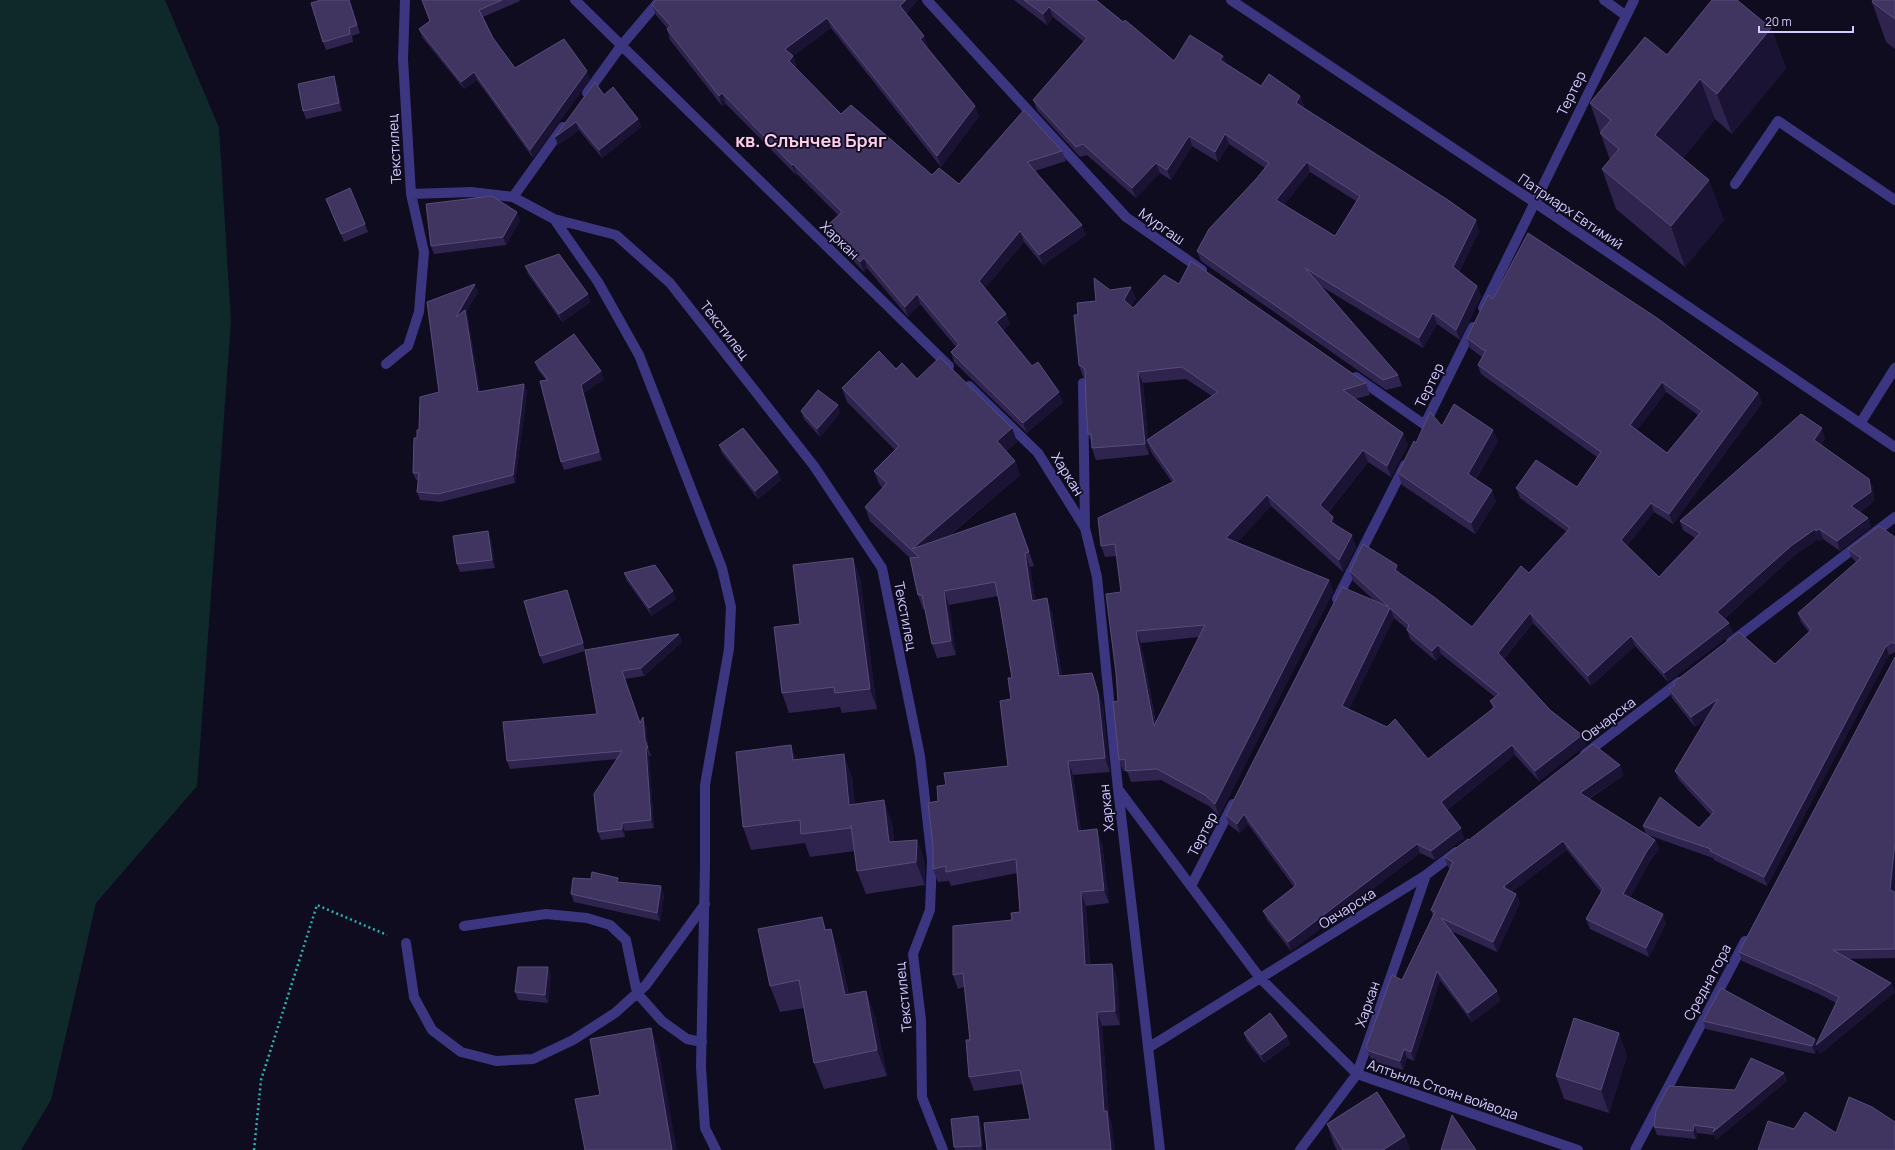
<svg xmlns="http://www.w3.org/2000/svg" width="1895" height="1150" viewBox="0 0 1895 1150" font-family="Manrope,sans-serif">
  <rect width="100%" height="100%" fill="#100c1f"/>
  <path fill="#0f292a" d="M0 0H165L219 128 231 321 197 786 96 903 51 1100 21 1150H0Z"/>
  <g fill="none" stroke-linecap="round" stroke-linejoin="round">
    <path stroke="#2ab3b1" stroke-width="2.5" stroke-dasharray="2 3" stroke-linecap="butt" d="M254 1150 261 1080 317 905 387 935"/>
    <path stroke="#3c3580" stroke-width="10" d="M405 0 403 59 411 194 471 192 513 197 554 219 598 282 639 355 722 568 731 607 729 649 705 785V866L701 1067 705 1128 716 1150
      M575 0 949 366
      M927 0 1126 217 1202 270
      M1231 0 1534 202 1895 447
      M1604 0 1625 15
      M587 93 621 46 660 0
      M1735 184 1778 121 1895 200
      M513 197 563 127
      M554 219 616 235 670 283 814 466 882 568 920 756 932 860 930 910 913 954 921 1020 922 1097 943 1150
      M1483 308 1634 0
      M386 364 408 346 419 312 424 252 411 194
      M1356 377 1425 425
      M1083 383 1085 528
      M969 386 1038 453 1085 528 1097 577 1118 789 1160 1150
      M1861 422 1895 368
      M1425 424 1473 327
      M1337 599 1405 465
      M1731 642 1895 517
      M1585 754 1679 682
      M1118 789 1260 978 1357 1074 1578 1150
      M1191 886 1233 804
      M464 926 546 914 587 918 610 925 626 940 637 993 662 1021 687 1039 702 1042
      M406 943 414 997 432 1030 461 1052 496 1061 533 1059 573 1040 615 1013 646 985 705 904
      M1148 1048 1426 875 1456 852
      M1300 1150 1357 1074 1426 875
      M1635 1150 1745 941"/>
  </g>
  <path fill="#2e244e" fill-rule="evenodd" d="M349 0 360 33 352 36 353 42 326 50 323 42Z
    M422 0H519L520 1 483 17 493 38 515 68 590 79 533 158 477 80 464 89 422 37 419 29 430 21Z
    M656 0H918L906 14 928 46 926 47 979 116 941 167 831 28 793 56 797 66 795 68 841 114 932 175 959 184 1062 151 1066 161 1035 171 1086 235 1043 265 1024 242 985 288 1006 314 1010 324 1003 330 1032 366 1063 402 1027 433 954 362 951 352 956 347 920 304 908 317 867 268 864 272 830 237 826 227 838 215 797 174 796 175 726 104 722 106 670 40 667 29H668L656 15 652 5Z
    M1014 0H1096L1174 61 1223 56 1226 64 1261 86 1300 96 1304 106 1303 108 1479 231 1459 272 1477 286 1481 296 1460 340 1437 324 1423 348 1319 285 1398 375 1402 386 1386 390 1201 261 1197 251 1265 168 1229 144 1218 162 1192 146 1171 180 1160 173 1136 198 1087 155 1080 157 1037 110 1033 100 1084 42 1053 17 1047 25ZM1310 172 1356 201 1335 236 1284 205Z
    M1895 0V49L1886 42 1872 2Z
    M1771 28 1786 68 1732 134 1715 119 1683 158 1724 220 1685 267 1616 209 1602 169 1610 160 1590 103 1667 55Z
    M337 84 342 111 306 119 303 111Z
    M604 95 638 119 641 127 602 158 579 130 558 145 555 137Z
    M326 199 365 224 368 232 344 242Z
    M520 220 506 245 434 254 431 246Z
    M525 266 591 302 562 322 528 274Z
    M1179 284 1366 383 1370 395 1355 399 1403 433 1408 445 1391 477 1368 462 1328 513 1336 525 1356 547 1343 572 1271 506 1237 542 1329 580 1333 592 1219 816 1209 806 1161 780 1131 782 1127 771H1123L1119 760 1118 701 1121 592 1117 556 1105 557 1101 546 1172 482 1151 452 1148 443 1149 455 1096 460 1092 448V443L1088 434 1085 378 1083 377 1079 365 1078 315 1110 290 1131 287 1136 299 1131 306 1133 308ZM1186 379 1212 396 1148 439 1143 383ZM1199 637 1156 723 1141 643Z
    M478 292 466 312 468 318 480 392 524 384 527 392 515 483 441 502 420 500 417 492 419 481 416 480 413 473 417 438 419 430 439 392 427 302Z
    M1493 299 1758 393 1762 403 1673 524 1654 512 1627 546 1659 577 1695 538 1683 530 1680 521 1825 438 1821 445 1869 479 1873 488 1874 501 1860 512 1871 527 1840 551 1823 539 1819 541 1818 539 1795 555 1724 619 1733 633 1668 682 1635 646 1591 686 1533 623 1504 659 1550 710 1582 735 1586 745 1539 781 1515 755 1447 810 1464 838 1435 860 1420 853 1291 951 1267 920 1263 911 1294 887 1248 824 1240 833 1229 825 1226 815 1376 602 1353 581 1350 571 1400 574 1472 627 1529 573 1567 532 1520 498 1516 488 1577 487 1597 457 1481 374 1478 365 1482 357 1470 348 1467 338ZM1666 392 1698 415 1667 453 1637 430ZM1394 618 1407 629 1410 639 1436 661 1441 654 1495 697 1490 701 1493 709 1428 759 1349 709Z
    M535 362 604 379 584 393 602 460 564 470 561 462 546 380 538 370Z
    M896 369 1012 428 1017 442 1006 451 1015 461 1020 475 948 537 1015 513 1034 566 1030 567 1035 600 1052 612 1062 676 1092 673 1103 707 1110 772 1073 775 1081 831 1102 843 1109 903 1086 906 1090 965 1112 964 1117 978 1120 1025 1102 1026 1109 1116 1112 1125 1030 1119 1023 1084 974 1091 969 1077 970 1040 964 987 958 989 953 975 1020 912 1017 873 951 886 949 881 938 882 933 869 938 801 946 785 1008 766 1012 678 998 596 949 605 956 655 937 658 932 644 925 609H923L918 595 910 558 870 521 865 507 883 488 879 484 874 471 895 450 847 402 842 388Z
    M801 411 840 413 820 437 804 419Z
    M1442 426 1498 441 1476 479 1496 501 1475 534 1402 485 1398 473 1416 443Z
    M719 445 778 472 781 480 758 499 722 453Z
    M1895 537V652L1889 655 1767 886 1714 860 1713 858 1648 835 1655 840 1659 849 1650 861 1630 898 1666 923 1649 957 1590 929 1586 919 1601 892 1567 850 1512 892 1516 894 1520 903 1497 952 1451 931 1497 991 1500 1001 1472 1022 1440 980 1414 1061 1407 1058 1403 1070 1373 1061 1370 1057 1366 1047 1402 980 1433 916 1431 910 1450 868 1448 867 1444 857 1469 840 1624 775 1589 799 1646 834 1643 826 1699 828 1711 815 1679 780 1675 771 1707 718 1695 727 1672 698 1669 689 1674 685 1673 683 1775 664 1809 632 1801 622 1798 613 1856 562 1852 558 1848 549Z
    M491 539 495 568 460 572 457 564Z
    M853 558 860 578 877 709 842 713 840 707 789 713 782 693 800 624Z
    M624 573 676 599 652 616 627 581Z
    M569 597 585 650 679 634 682 642 644 676 625 679 640 723 646 725 648 748 651 756H649L654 828 625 831V837L601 840 598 832 617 759 510 769 507 761 597 714 585 651 543 664 540 656Z
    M796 759 852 777 855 805 892 823 894 842 917 840 925 863V885L866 894 857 871 855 851 810 857 805 843 751 850 743 827Z
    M619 882 664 894 660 921 574 902 571 894Z
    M1894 892H1895V958L1849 959 1891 983 1895 992 1820 1054 1817 1048 1815 1054 1706 1029 1703 1021 1817 1044 1836 1003 1821 995 1742 961 1739 952Z
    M826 929 840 955 849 995 866 991 875 1017 887 1076 824 1089 814 1063 804 1008 780 1012 770 986Z
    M551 975 548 1003 518 1000 515 992Z
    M1244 1033 1287 1036 1290 1044 1264 1063 1247 1041Z
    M1619 1033 1627 1056 1609 1113 1564 1099 1556 1076Z
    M1784 1073 1787 1081 1716 1140 1714 1135 1697 1133 1696 1139 1657 1135 1654 1127 1735 1090Z
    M978 1116 981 1124 983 1150H955L954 1147Z
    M1327 1124 1405 1136 1410 1150H1337L1335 1147Z"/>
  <path fill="#1b1333" d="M906 0H918L904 17 900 6Z
    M1049 7 1053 17 1047 25 1043 14Z
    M827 18 831 28 789 59 785 49Z
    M1771 28 1786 68 1732 134 1717 94Z
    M924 36 928 46 923 49 920 39Z
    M793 56 797 66 792 72 789 61Z
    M1223 56 1227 66 1220 60Z
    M587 71 590 79 533 158 530 150Z
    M474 72 477 80 464 89 461 82Z
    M334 76 337 84 342 111 339 103Z
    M1700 79 1715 119 1669 175 1655 135Z
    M722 93 726 104 722 106 719 96Z
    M1300 96 1304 106 1300 113 1296 103Z
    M975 106 979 116 941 167 937 156Z
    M638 119 641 127 602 158 599 150Z
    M576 122 579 130 558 145 555 137Z
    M1225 134 1229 144 1218 162 1215 152Z
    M1189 136 1192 146 1171 180 1167 170Z
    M1307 162 1310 172 1280 211 1276 200Z
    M1156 163 1160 173 1136 198 1132 188Z
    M793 164 797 174 796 175 792 165Z
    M1709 180 1724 220 1685 267 1671 226Z
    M517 212 520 220 506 245 503 237Z
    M1476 220 1479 231 1456 277 1453 267Z
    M1082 225 1086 235 1043 265 1039 255Z
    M1020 231 1024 242 983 291 979 281Z
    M864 258 867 268 864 272 860 262Z
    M475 284 478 292 466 312 468 318 481 400 456 317Z
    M1477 286 1481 296 1460 340 1456 330Z
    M1131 287 1136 299 1128 312 1124 300Z
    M588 294 591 302 562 322 559 314Z
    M917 294 920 304 908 317 905 307Z
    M1433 313 1437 324 1423 348 1419 338Z
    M1006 314 1010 324 1000 333 996 322Z
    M601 371 604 379 584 393 602 460 599 452 581 385Z
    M1138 372 1143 383 1148 442 1147 440 1148 443 1149 455 1145 444Z
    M1662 382 1666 392 1633 435 1630 425Z
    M524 384 527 392 515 483 513 475Z
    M1059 392 1063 402 1027 433 1023 423Z
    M1758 393 1762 403 1673 524 1669 514Z
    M838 405 840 413 820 437 817 429Z
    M1012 428 1017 442 1002 454 997 441Z
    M1822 428 1825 438 1818 450 1814 440Z
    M1493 430 1498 441 1472 485 1468 474Z
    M1403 433 1408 445 1391 477 1387 466Z
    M1363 450 1368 462 1324 517 1320 505Z
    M1015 461 1020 475 920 560 919 557 912 549Z
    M778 472 781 480 758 499 755 491Z
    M1869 479 1873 488 1874 501 1854 516 1851 506Z
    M1492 490 1496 501 1475 534 1471 523Z
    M1267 495 1271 506 1231 550 1226 538Z
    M1651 503 1654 512 1624 550 1621 540Z
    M1333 517 1337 529 1331 522Z
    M1868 518 1871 527 1840 551 1837 541Z
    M1815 529 1818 539 1795 555 1720 622 1717 612 1791 546Z
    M1819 529 1823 539 1819 541 1816 531Z
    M488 531 491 539 495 568 492 560Z
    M1352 535 1356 547 1343 572 1339 560Z
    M1025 553 1030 567 1037 614 1032 601Z
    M853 558 860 578 877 709 870 689Z
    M1397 565 1401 575 1395 570Z
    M1329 580 1333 592 1219 816 1215 804Z
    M567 590 569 597 585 651 583 643Z
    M673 591 676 599 652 616 649 608Z
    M944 591 949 605 956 655 951 641Z
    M1047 598 1052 612 1064 690 1059 676Z
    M1390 608 1394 618 1346 715 1342 706Z
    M1530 613 1533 623 1501 662 1498 653Z
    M1729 623 1733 633 1668 682 1664 673Z
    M1136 631 1141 643 1158 738 1154 726Z
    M679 634 682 642 644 676 641 668Z
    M1631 636 1635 646 1591 686 1588 676Z
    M1438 645 1441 654 1436 661 1432 651Z
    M1886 646 1889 655 1767 886 1764 877Z
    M1092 673 1103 707 1110 772 1105 758Z
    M1718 699 1721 708 1695 727 1691 717Z
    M643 717 646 725 648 748 651 756 645 740Z
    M1582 735 1586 745 1539 781 1535 771Z
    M791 745 800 768 793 760Z
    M1512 745 1515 755 1445 811 1441 802Z
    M646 748 649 756 654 828 651 820Z
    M844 754 852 777 858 828 849 805Z
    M1068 761 1073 775 1083 845 1078 831Z
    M1620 765 1624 775 1583 802 1580 793Z
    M884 800 892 823 897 865 889 842Z
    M1244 814 1248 824 1240 833 1237 824Z
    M622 823 625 831V837L622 829Z
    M1461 828 1464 838 1435 860 1431 851Z
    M1097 829 1102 843 1109 903 1104 890Z
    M917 840 925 863V885L916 862Z
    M1655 840 1659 849 1650 861 1627 904 1623 894 1647 851Z
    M1563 841 1567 850 1508 895 1504 886Z
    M1895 842V883L1893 900 1890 890Z
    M1417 844 1420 853 1291 951 1288 942Z
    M661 886 664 894 660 921 657 913Z
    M1081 892 1086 906 1090 978 1085 965Z
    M1516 894 1520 903 1497 952 1493 942Z
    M1663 914 1666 923 1649 957 1646 948Z
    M822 917 832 943 825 930Z
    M831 929 840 955 854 1022 845 995Z
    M1112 964 1117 978 1120 1025 1115 1011Z
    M548 967 551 975 548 1003 545 995Z
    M1437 971 1440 980 1414 1061 1411 1052Z
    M1891 983 1895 992 1820 1054 1817 1048 1815 1054 1812 1046 1815 1039 1817 1045Z
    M866 991 875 1017 887 1076 877 1050Z
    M1497 991 1500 1001 1472 1022 1468 1013Z
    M1097 1012 1102 1026 1109 1116 1112 1125 1115 1150H1111L1104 1111Z
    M651 1028 659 1051 677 1150H672Z
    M1619 1033 1627 1056 1609 1113 1601 1090Z
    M1287 1036 1290 1044 1264 1063 1261 1055Z
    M1404 1049 1407 1058 1403 1070 1400 1061Z
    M1784 1073 1787 1081 1716 1140 1713 1132Z
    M978 1116 981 1124 983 1150H982L981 1146Z
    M1694 1125 1697 1133 1696 1139 1693 1131Z
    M1405 1136 1410 1150H1383Z"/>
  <path fill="#403561" stroke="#574d7a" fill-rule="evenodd" d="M321 0H349L357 25 349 28 350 34 323 42 311 3Z
    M422 0H502L479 10 493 38 515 68 564 39 587 71 530 150 474 72 461 82 419 29 430 21Z
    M656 0H906L900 6 924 36 920 39 975 106 937 156 827 18 785 49 793 56 789 61 841 114 851 105 932 175 939 168 959 184 1024 110 1062 151 1027 162 1082 225 1039 255 1020 231 979 281 1006 314 996 322 1032 366 1038 362 1059 392 1023 423 951 352 959 344 917 294 905 307 864 258 860 262 826 227 842 212 793 164 792 165 722 93 719 96 667 29 671 26 652 5Z
    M1024 0H1096L1123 22 1125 20 1174 61 1190 35 1223 56 1220 60 1261 86 1269 74 1300 96 1296 103 1448 200 1476 220 1453 267 1477 286 1456 330 1433 313 1419 338 1305 268 1398 375 1383 380 1197 251 1209 229 1257 178 1269 163 1225 134 1215 152 1189 136 1167 170 1156 163 1132 188 1083 144 1076 147 1033 100 1087 38 1049 7 1043 14ZM1307 162 1360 196 1335 236 1276 200Z
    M1712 0H1737L1771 28 1717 94 1700 79 1655 135 1709 180 1671 226 1602 169 1619 149 1600 133 1611 120 1590 103 1645 37 1667 55Z
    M1873 0H1895V19L1872 2Z
    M334 76 339 103 303 111 298 84Z
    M595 82 604 95 613 87 638 119 599 150 576 122 555 137Z
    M350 188 365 224 341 234 326 199Z
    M492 196 517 212 503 237 431 246 426 204Z
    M1528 233 1657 318 1758 393 1669 514 1651 503 1621 540 1659 577 1700 533 1680 521 1801 414 1822 428 1814 440 1869 479 1871 492 1851 506 1868 518 1837 541 1819 529 1816 531 1815 529 1791 546 1717 612 1729 623 1664 673 1631 636 1588 676 1530 613 1498 653 1550 710 1582 735 1535 771 1512 745 1441 802 1461 828 1431 851 1417 844 1288 942 1263 911 1294 887 1296 884 1244 814 1237 824 1226 815 1342 587 1389 607 1350 571 1363 544 1397 565 1395 570 1434 597 1472 627 1521 566 1529 573 1570 528 1516 488 1536 460 1577 487 1601 452 1478 365 1486 350H1483L1467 338 1488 295 1493 299ZM1662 382 1702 411 1667 453 1630 425ZM1390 608 1409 625 1407 630 1432 651 1438 645 1499 694 1490 701 1495 707 1428 759 1395 719 1387 727 1342 706Z
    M559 254 588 294 559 314 525 266Z
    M1191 261 1366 383 1343 390 1403 433 1387 466 1363 450 1320 505 1333 517 1331 522 1352 535 1339 560 1267 495 1226 538 1329 580 1215 804 1205 795 1157 769 1126 771 1125 759 1119 760 1113 702 1118 701 1116 673 1106 594 1121 592 1115 544 1101 546 1098 518 1175 481 1147 440 1218 392 1182 367 1138 372 1145 444 1092 448 1091 434H1088L1086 406 1085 371 1084 368 1079 365 1074 315H1078L1077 303 1096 301 1094 278 1110 290 1131 287 1124 300 1133 308 1164 275 1179 284ZM1205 625 1154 726 1136 631Z
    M475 284 456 317 465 310 478 392 524 384 513 475 438 494 417 492 419 473H413L414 438H417V430H419L420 397 439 392 427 302Z
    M574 334 601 371 581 385 599 452 561 462 540 381 548 380 535 362Z
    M879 351 896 369 902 363 917 379 940 357 1012 428 997 441 1015 461 912 549 1015 513 1029 552 1025 553 1032 601 1047 598 1059 676 1092 673 1098 693 1105 758 1068 761 1078 831 1097 829 1104 890 1081 892 1085 965 1112 964 1115 1011 1097 1012 1104 1111H1107L1111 1150H987L984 1123 1030 1119 1020 1070 969 1077 966 1040H970L963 973 953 975V926L1012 920 1011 913 1020 912 1016 859 946 872V866L933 869V845L928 803 938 801 937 786 946 785 944 773 1008 766 1000 701 1011 699 1008 678H1012L1000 606 995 582 944 591 951 641 932 644 922 595H918L910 558 919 557 865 507 887 483 874 471 899 446 842 388Z
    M818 390 838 405 817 429 801 411Z
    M1454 404 1493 430 1468 474 1492 490 1471 523 1398 473 1414 441 1416 443 1430 412 1442 426Z
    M743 428 778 472 755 491 719 445Z
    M1879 526 1895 537V644L1892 642 1886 646 1764 877 1710 851 1711 849 1643 826 1660 797 1699 828 1714 812 1675 771 1718 699 1691 717 1669 689 1675 685 1673 683 1739 632 1775 664 1811 630 1798 613 1861 558 1848 549Z
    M488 531 492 560 457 564 453 536Z
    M853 558 870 689 835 693 834 687 782 693 774 627 800 624 793 565Z
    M655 565 673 591 649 608 624 573Z
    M567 590 583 643 540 656 524 601Z
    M679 634 641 668 622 671 640 723 643 717 645 740 648 748H646L651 820 622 823V829L598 832 594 794 622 751 507 761 503 722 597 714 585 650Z
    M1895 657V842L1890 890 1895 892V949L1833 950 1891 983 1816 1045 1839 997 1817 986 1739 952Z
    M1593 744 1620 765 1580 793 1655 840 1647 851 1623 894 1663 914 1646 948 1586 919 1603 889 1563 841 1504 886 1505 888 1503 887 1516 894 1493 942 1441 918 1497 991 1468 1013 1437 971 1411 1052 1404 1049 1400 1061 1369 1051 1366 1047 1392 975 1402 980 1435 912 1431 910 1453 862 1444 857 1468 839 1469 840Z
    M791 745 793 760 844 754 849 805 884 800 889 842 917 840 916 862 857 871 851 825V828L801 834 800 820 743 827 736 752Z
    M592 872 618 878 617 882 661 886 657 913 571 894 573 878 591 879Z
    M822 917 825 930 831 929 845 995 866 991 877 1050 814 1063 799 980 770 986 758 929Z
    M518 967H548L545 995 515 992Z
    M1721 988 1815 1039 1812 1046 1703 1021Z
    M1270 1013 1287 1036 1261 1055 1244 1033Z
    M1574 1018 1619 1033 1601 1090 1556 1076Z
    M651 1028 672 1150H585L575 1099 600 1095 590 1039Z
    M1751 1058 1784 1073 1713 1132 1715 1128 1694 1125 1693 1131 1654 1127 1656 1110 1669 1086 1735 1090Z
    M1377 1092 1405 1136 1383 1150H1343L1327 1124Z
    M1849 1097 1872 1107 1895 1122V1150H1758L1768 1121 1794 1129 1805 1112 1836 1133Z
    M1452 1115 1476 1150H1441Z
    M978 1116 981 1146 954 1147 951 1119Z"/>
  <g text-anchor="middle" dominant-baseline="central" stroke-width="3.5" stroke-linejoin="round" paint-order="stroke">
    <g font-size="14" fill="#d3caff" stroke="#100c1f">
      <text transform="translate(1571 93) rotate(-64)">Тертер</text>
      <text transform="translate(394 149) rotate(-93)">Текстилец</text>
      <text transform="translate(1571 211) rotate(34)">Патриарх Евтимий</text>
      <text transform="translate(1162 226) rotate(35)">Мургаш</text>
      <text transform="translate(840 240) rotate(44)">Харкан</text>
      <text transform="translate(725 330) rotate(52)">Текстилец</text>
      <text transform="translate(1429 385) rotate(-64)">Тертер</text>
      <text transform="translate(1068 474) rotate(58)">Харкан</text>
      <text transform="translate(906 616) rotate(79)">Текстилец</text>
      <text transform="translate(1608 719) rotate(-37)">Овчарска</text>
      <text transform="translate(1106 808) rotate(-96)">Харкан</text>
      <text transform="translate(1202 834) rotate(-63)">Тертер</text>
      <text transform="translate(1347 908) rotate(-32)">Овчарска</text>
      <text transform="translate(1707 982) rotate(-62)">Средна гора</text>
      <text transform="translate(903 997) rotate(-96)">Текстилец</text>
      <text transform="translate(1367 1004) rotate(-71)">Харкан</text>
      <text transform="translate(1443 1089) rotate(19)">Алтънлъ Стоян войвода</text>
    </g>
    <g font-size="18" font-weight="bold" fill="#ffccea" stroke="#100c1f">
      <text x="811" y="140">кв. Слънчев Бряг</text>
    </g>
  </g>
  <path d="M1759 26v6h94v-6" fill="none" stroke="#d3caff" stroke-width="2"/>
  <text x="1765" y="26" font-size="12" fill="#d3caff" stroke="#100c1f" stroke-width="3" paint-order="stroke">20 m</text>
</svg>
